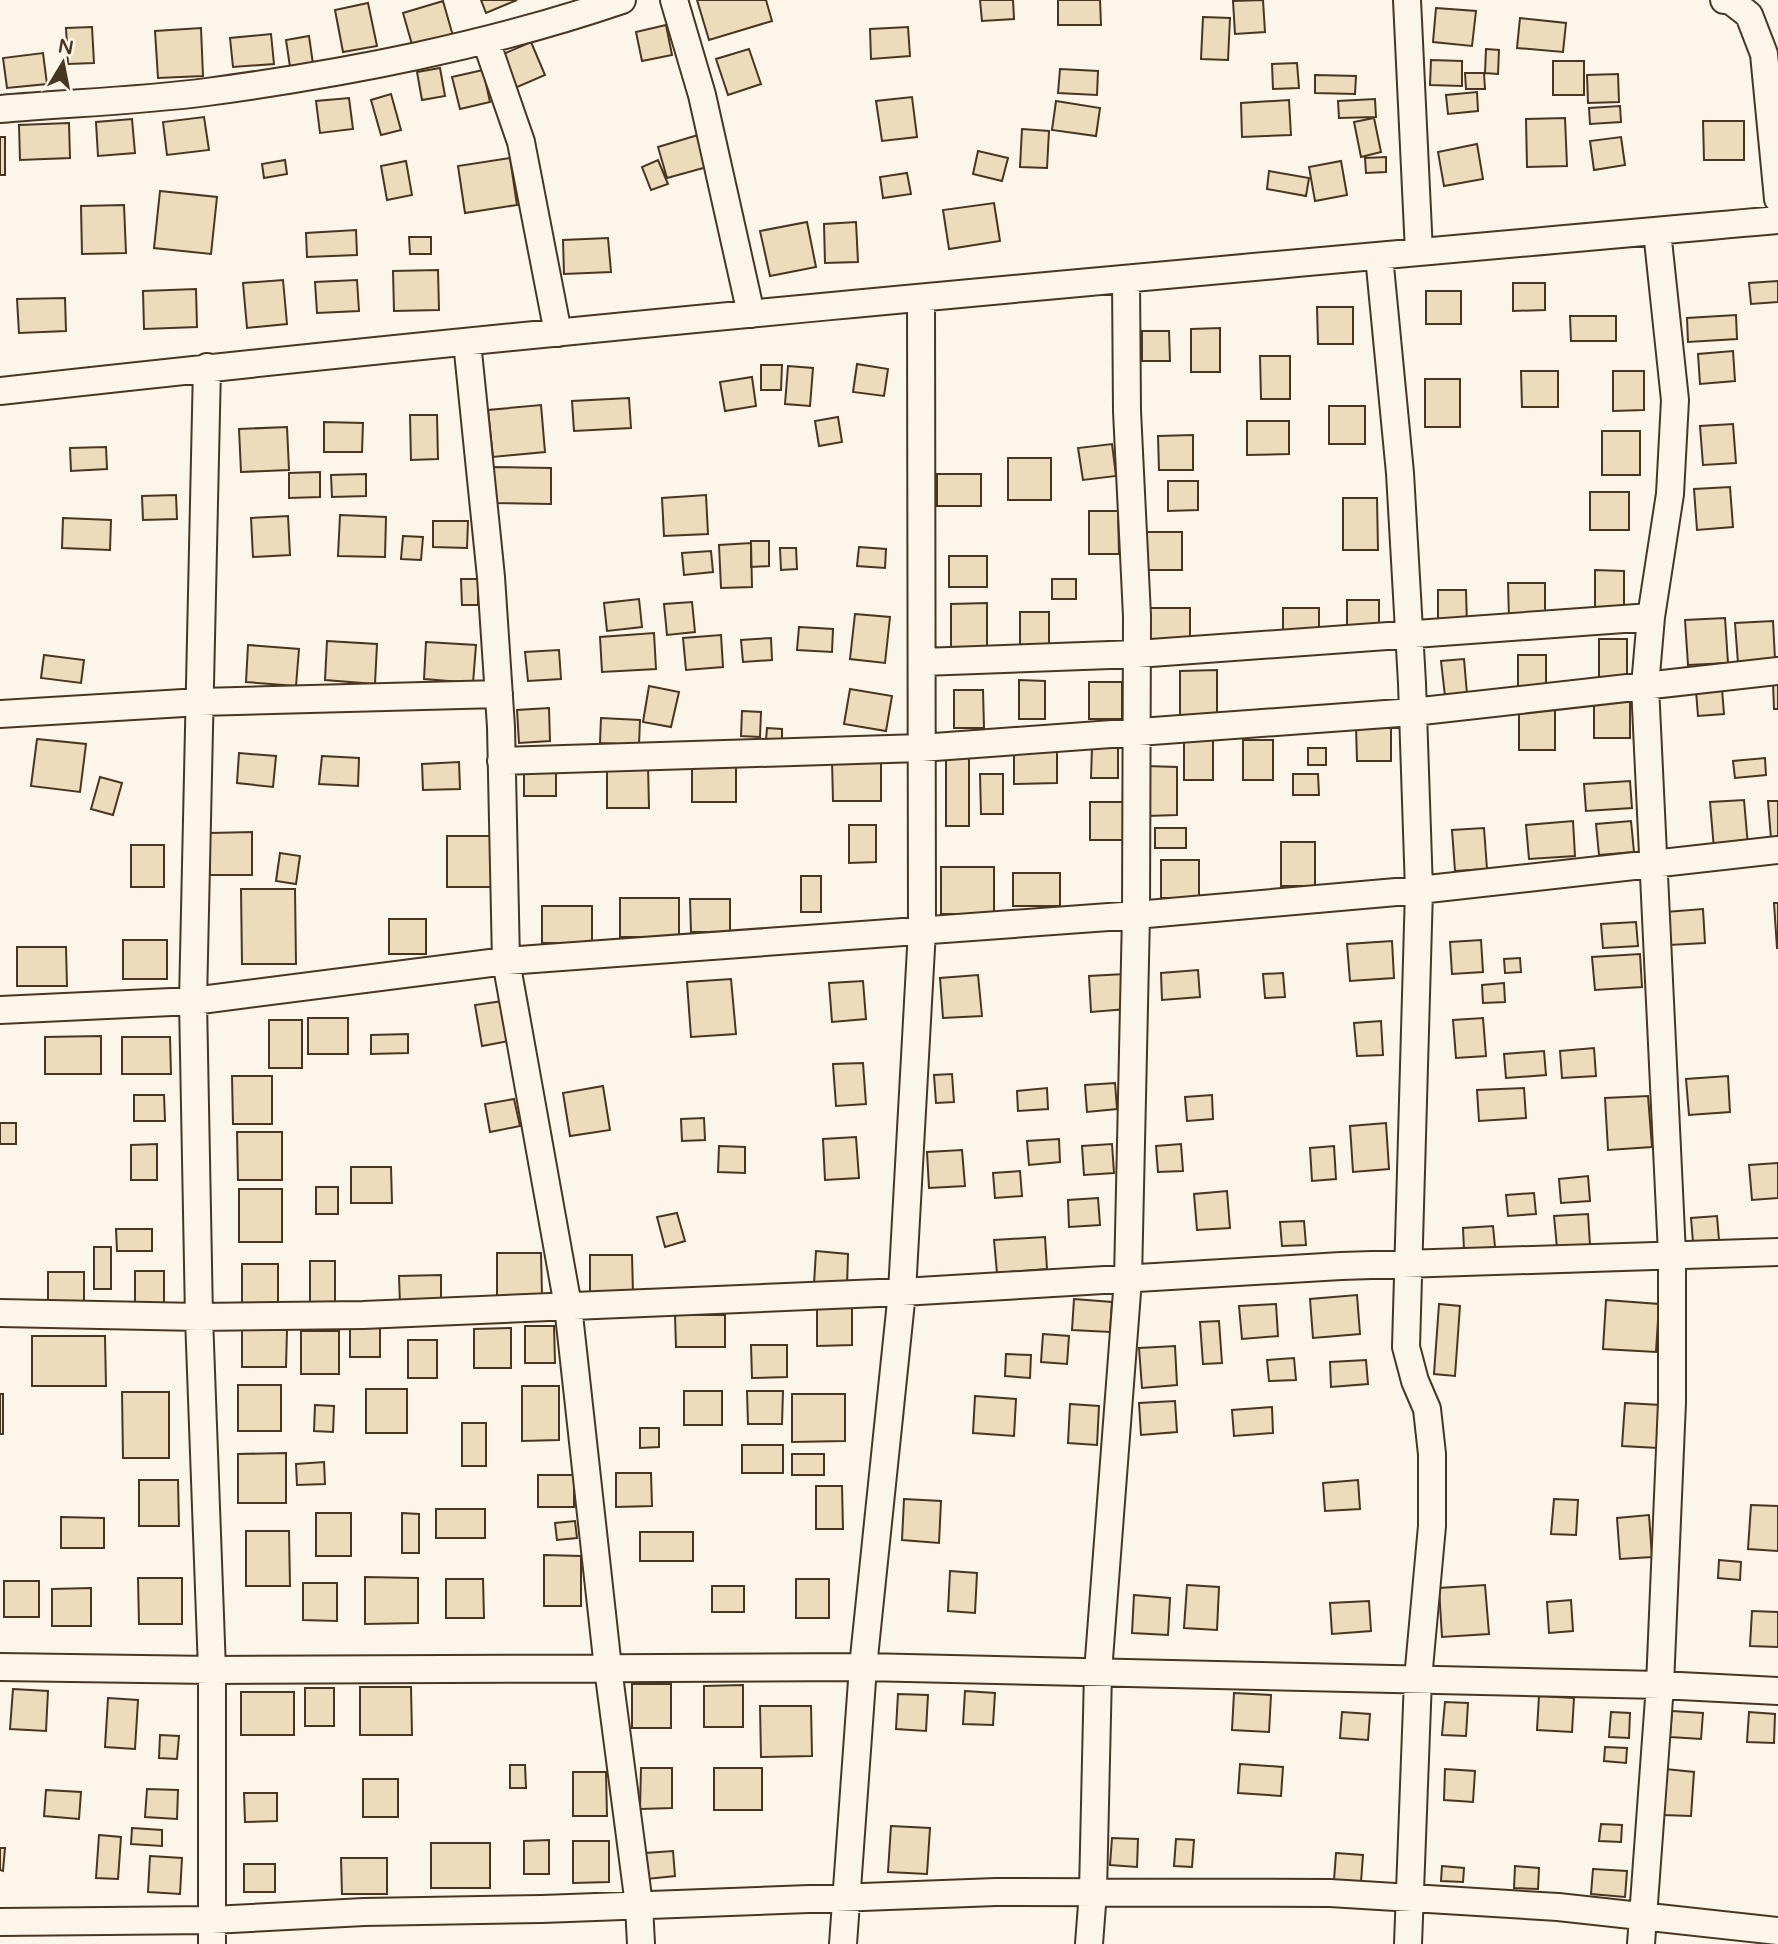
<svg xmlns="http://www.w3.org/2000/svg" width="1778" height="1944" viewBox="0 0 1778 1944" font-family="'Varela Round',sans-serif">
  <rect width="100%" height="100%" fill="#fbf6e9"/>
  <path fill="#ecdcbc" stroke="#4a3520" stroke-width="2" d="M481 0H517L486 13Z
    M697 0H766L772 21 709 40Z
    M980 0H1013L1014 19 982 21Z
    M1058 0H1100L1101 25H1058Z
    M1263 0 1265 32 1235 34 1233 1Z
    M443 1 453 36 413 48 403 13Z
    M368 3 377 46 343 52 335 10Z
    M1436 8 1476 11 1472 46 1433 42Z
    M1203 17 1230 18 1228 60 1201 59Z
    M1520 18 1566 23 1563 52 1517 48Z
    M666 25 672 55 642 61 636 32Z
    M92 27 94 63 68 64 66 28Z
    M908 27 910 56 871 59 870 29Z
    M201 28 203 76 158 78 155 31Z
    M271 34 274 64 233 67 230 38Z
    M309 36 313 64 290 67 286 40Z
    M531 42 545 75 515 88 501 55Z
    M749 49 761 84 728 95 716 59Z
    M1486 49 1499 50 1498 74 1485 73Z
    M43 53 47 84 7 88 3 58Z
    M1431 60 1462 61V86L1430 85Z
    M1553 61H1584V95H1553Z
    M1297 63 1299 88 1273 89 1272 64Z
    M440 68 445 96 422 100 417 72Z
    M1060 69 1098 71 1097 95 1058 93Z
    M483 70 490 102 460 109 452 77Z
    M1465 73H1484L1485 89H1466Z
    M1618 74 1619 102 1588 103 1587 75Z
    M1315 75 1356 76 1355 94 1315 93Z
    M1477 92 1478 111 1448 114 1446 95Z
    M391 94 401 130 381 135 371 100Z
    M912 97 917 137 882 141 876 101Z
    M349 98 353 129 320 133 316 101Z
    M1375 99 1376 117 1339 118 1338 101Z
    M1289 100 1291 135 1242 137 1241 103Z
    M1056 101 1100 108 1096 136 1052 130Z
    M1620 106 1621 122 1590 124 1589 108Z
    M204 117 209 150 167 155 163 122Z
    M1374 118 1381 152 1361 157 1354 122Z
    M1565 118 1567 166 1527 167 1526 119Z
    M132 119 135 153 98 156 96 122Z
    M1703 121H1744V160H1704Z
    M69 123 70 158 20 160 19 125Z
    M1022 129 1049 131 1047 168 1020 167Z
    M698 135 707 167 667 178 658 147Z
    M0 137H5V175H0Z
    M1621 137 1625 165 1594 170 1590 141Z
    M1477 144 1483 179 1444 186 1438 152Z
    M978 151 1008 158 1002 181 973 174Z
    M1386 157V172L1366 173 1365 158Z
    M510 158 517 205 465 213 458 166Z
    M285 160 287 174 264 178 262 164Z
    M658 160 668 184 651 190 642 167Z
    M406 161 412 195 387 200 381 166Z
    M1341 161 1347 195 1315 201 1309 167Z
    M1269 171 1309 178 1306 196 1267 189Z
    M907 173 911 194 883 198 880 177Z
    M160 191 217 197 211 254 154 248Z
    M994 203 1000 241 949 249 943 210Z
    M124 205 126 253 82 254 81 206Z
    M807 222 816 267 770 276 760 231Z
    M856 222 858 262 825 263 824 224Z
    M356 230 357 255 307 257 306 233Z
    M409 237H431V254H410Z
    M608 238 611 272 564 274 563 240Z
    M438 270 439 310 394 311 393 271Z
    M283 280 287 324 247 328 243 283Z
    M357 280 359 311 317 313 315 282Z
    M1778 281V302L1751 304 1749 283Z
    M1513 283H1545V310L1513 311Z
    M196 289 197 327 144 329 143 291Z
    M1426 291H1461V324H1426Z
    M65 298 66 331 19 333 17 299Z
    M1317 307H1353V344H1318Z
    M1736 315 1737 339 1688 342 1687 318Z
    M1570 316H1616V341H1571Z
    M1220 328V372H1191V329Z
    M1142 331H1169L1170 361H1142Z
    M1733 351 1735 381 1700 384 1698 354Z
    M1260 356H1290V399H1261Z
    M857 364 888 369 884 396 853 392Z
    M761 365H782L781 390H761Z
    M788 366 813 368 810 406 785 404Z
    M1521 371H1558V407H1522Z
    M1613 371H1644V410L1613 411Z
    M752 377 756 406 725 411 720 382Z
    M1425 379H1460V427H1425Z
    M629 398 631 428 574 431 572 401Z
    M541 405 545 452 493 457 488 410Z
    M1329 406H1365V444H1329Z
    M410 415H437L438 459 411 460Z
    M838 417 842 442 819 446 815 421Z
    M1247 421H1289V454L1247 455Z
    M324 422 363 423 362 452H324Z
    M1733 424 1736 463 1703 465 1700 426Z
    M287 427 289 470 241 472 239 429Z
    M1602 431H1640V475H1602Z
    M1193 435V470H1159L1158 436Z
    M1112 444 1116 476 1083 480 1078 448Z
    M106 447 107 469 71 471 70 448Z
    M1008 458H1051V500H1008Z
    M488 467 551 468V504L488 503Z
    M320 472V497L289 498V473Z
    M366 474V496L332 497 331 475Z
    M937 474H981V506H937Z
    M1168 481H1198V510L1168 511Z
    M1730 487 1733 527 1697 530 1694 489Z
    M1590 492H1629V530H1590Z
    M176 495 177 519 143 520 142 496Z
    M706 495 708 534 664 536 662 498Z
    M1343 498H1377L1378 550H1343Z
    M1089 511H1118L1119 554H1089Z
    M340 515 386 517 385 557 338 556Z
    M288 516 290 555 253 557 251 518Z
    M63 518 111 520 110 550 62 548Z
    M433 521H468L467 548 433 547Z
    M1147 532H1182V570H1147Z
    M403 536 423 537 421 560 401 559Z
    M751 541H769V566L751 567Z
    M751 543 752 587 721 588 719 545Z
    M859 547 886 549 885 568 857 566Z
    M780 548H796L797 569 781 570Z
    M711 551 713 572 684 575 682 553Z
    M949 556H987V587H949Z
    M1595 570 1624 571V611H1595Z
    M461 579H478V605H462Z
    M1052 579H1076V599H1052Z
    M1508 583H1545V618H1509Z
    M1438 590H1466L1467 625 1438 626Z
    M639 599 642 627 607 631 604 603Z
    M1347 600H1379V626H1347Z
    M692 602 695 632 667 635 664 604Z
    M987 603V648L951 649V604Z
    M1150 608H1190V639H1150Z
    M1283 608H1319V632L1283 631Z
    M1020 612H1049V647H1020Z
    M855 614 890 617 885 663 850 659Z
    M1725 618 1728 663 1688 665 1685 620Z
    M1773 621 1775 659 1738 663 1735 623Z
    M799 627 833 629 832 652 797 650Z
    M654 633 656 669 602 672 600 637Z
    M721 635 723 667 686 670 683 638Z
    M771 638 772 660 743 662 741 640Z
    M1599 639H1627V683L1599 682Z
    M327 641 377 644 375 684 325 680Z
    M426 642 476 645 473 683 424 679Z
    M248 645 299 649 296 686 246 682Z
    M559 650 561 679 528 681 525 652Z
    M44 655 84 660 81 683 41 678Z
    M1518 655H1546V690H1518Z
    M1464 659 1467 694 1445 696 1441 661Z
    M1217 670V715L1180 716V671Z
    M1019 680 1045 681V719H1019Z
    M1089 682H1122V719H1089Z
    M1778 682V709H1774L1773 683Z
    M649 686 679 692 671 727 643 722Z
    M850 689 892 696 886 731 844 724Z
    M1722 689 1724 714 1698 716 1696 691Z
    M954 690H983L984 728H954Z
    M1594 700H1630V738H1594Z
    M549 708 550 741 519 743 517 710Z
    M1519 708H1555V750H1519Z
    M742 711 761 712 760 737 741 736Z
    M601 718 640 720 639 745 600 743Z
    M1356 726H1391V761H1357Z
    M767 728 782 729V741L766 740Z
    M37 739 86 744 80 792 31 786Z
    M1184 740H1213V780H1184Z
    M1243 740H1273V780H1243Z
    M1014 748H1057V783L1014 784Z
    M1092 748H1118V778H1091Z
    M1308 748H1326V765H1308Z
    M239 753 276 756 273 787 237 783Z
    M946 754H969V826H946Z
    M322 756 359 758 358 786 319 784Z
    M1765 758 1766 775 1735 778 1733 761Z
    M832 761H881V801H833Z
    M459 762 460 789 423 790 422 764Z
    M607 765H648L649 808H607Z
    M736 765V802H692V766Z
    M1146 766 1177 767V815L1147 816Z
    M524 768H556V796H524Z
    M980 774H1003V814H981Z
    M1293 774H1318L1319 795H1293Z
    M100 777 122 783 113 815 91 809Z
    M1630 781 1632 808 1586 811 1584 784Z
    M1744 800 1748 846 1714 849 1710 802Z
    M1768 801H1778V839H1771Z
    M1090 802H1123V840H1090Z
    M1573 821 1575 856 1529 859 1526 825Z
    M1631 821 1634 852 1599 855 1596 824Z
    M849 825H876V862L849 863Z
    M1155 828H1186V848H1155Z
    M1484 828 1487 869 1455 871 1452 830Z
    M252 832V875H210V833Z
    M447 836H491V887H447Z
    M1281 842H1315V886H1281Z
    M131 845H164V887H131Z
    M280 853 300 856 296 884 276 881Z
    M1161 860H1199V898H1161Z
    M941 867H994V914H941Z
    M1013 873H1060V906H1013Z
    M801 876H821V912H801Z
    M241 889H295L296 964H242Z
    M620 898H679V937H620Z
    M690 899H730V932H691Z
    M1774 903H1778V948H1777Z
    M542 906H592V943H542Z
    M1703 909 1705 943 1669 945 1666 912Z
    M389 919H426V954H389Z
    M1636 922 1638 946 1603 948 1601 924Z
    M123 940H167V979H123Z
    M1481 940 1483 972 1452 974 1450 942Z
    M1392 941 1394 978 1350 981 1347 944Z
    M17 947H66L67 986H17Z
    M1640 954 1642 987 1595 990 1592 957Z
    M1520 958 1521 972 1505 973 1504 959Z
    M1198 970 1200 997 1162 1000 1161 973Z
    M1283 973 1285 997 1265 998 1263 974Z
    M1125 974 1127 1009 1091 1012 1089 976Z
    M978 975 982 1016 943 1018 940 978Z
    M731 979 736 1034 691 1037 687 982Z
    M863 981 866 1019 832 1022 829 983Z
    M1504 983 1505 1002 1483 1003 1482 985Z
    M503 1001 509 1041 482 1046 475 1005Z
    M308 1018H348V1054H308Z
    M1483 1018 1486 1056 1456 1058 1453 1020Z
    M269 1020H302V1068H269Z
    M1381 1021 1383 1055 1357 1056 1354 1023Z
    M408 1034V1053L371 1054V1035Z
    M101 1036V1074H45V1037Z
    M122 1037H170L171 1074H122Z
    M1594 1048 1596 1076 1562 1078 1560 1051Z
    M1544 1051 1546 1075 1506 1078 1504 1054Z
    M863 1063 866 1104 836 1106 833 1064Z
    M952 1074 954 1102 936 1103 934 1075Z
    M232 1076H272V1124H233Z
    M1728 1076 1730 1112 1689 1115 1686 1079Z
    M1115 1083 1117 1109 1087 1112 1085 1085Z
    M603 1086 610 1130 570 1136 563 1093Z
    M1047 1088 1048 1109 1018 1111 1017 1091Z
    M1524 1088 1526 1118 1479 1121 1477 1090Z
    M134 1095H164L165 1121H134Z
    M1212 1095 1213 1119 1187 1121 1185 1097Z
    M1648 1096 1652 1147 1608 1150 1605 1098Z
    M514 1099 520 1126 490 1132 485 1104Z
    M704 1118 705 1140 682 1141 681 1119Z
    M0 1123H16V1144H0Z
    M1386 1123 1389 1169 1353 1172 1350 1126Z
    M237 1132H282V1180H238Z
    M856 1137 859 1178 825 1180 823 1139Z
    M1059 1139 1060 1162 1029 1165 1027 1141Z
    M157 1144V1180H131V1145Z
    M1112 1144 1114 1173 1084 1175 1082 1146Z
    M1181 1144 1183 1171 1158 1172 1156 1146Z
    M719 1146 745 1147V1173L718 1172Z
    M1334 1146 1336 1179 1312 1181 1310 1148Z
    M962 1150 965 1186 929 1188 927 1152Z
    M1778 1163V1198L1752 1200 1749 1165Z
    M351 1167H391L392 1203H351Z
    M1020 1171 1022 1196 995 1198 993 1173Z
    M1588 1176 1590 1201 1561 1203 1559 1179Z
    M316 1187H338V1214H316Z
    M239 1189H282V1242H239Z
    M1227 1191 1230 1228 1197 1230 1194 1194Z
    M1534 1193 1536 1214 1508 1216 1506 1195Z
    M1098 1198 1100 1225 1069 1227 1068 1200Z
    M677 1213 685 1241 665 1247 657 1217Z
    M1588 1214 1590 1245 1557 1248 1554 1216Z
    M1717 1216 1719 1240 1693 1242 1691 1218Z
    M1304 1221 1306 1245 1282 1246 1280 1222Z
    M1493 1226 1495 1247 1464 1250 1463 1228Z
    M116 1229H152V1251H117Z
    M1045 1237 1047 1269 997 1273 994 1240Z
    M94 1247H111V1289H94Z
    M816 1251 848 1254 847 1286 814 1284Z
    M497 1253H541L542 1295 497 1296Z
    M590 1255H632L633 1293H590Z
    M310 1261H335V1303H310Z
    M242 1264H278V1303H242Z
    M135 1271H164V1303H135Z
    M48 1272H84V1305H48Z
    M441 1275V1304H400L399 1276Z
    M1357 1295 1360 1334 1313 1338 1310 1299Z
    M1074 1299 1112 1302 1110 1332 1072 1330Z
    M1606 1300 1659 1304 1656 1352 1603 1349Z
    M1276 1304 1278 1336 1242 1339 1239 1306Z
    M1439 1304 1460 1306 1455 1376 1434 1374Z
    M817 1308H852V1345L817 1346Z
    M675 1315H725V1347H676Z
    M1219 1321 1222 1363 1203 1364 1200 1322Z
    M525 1326H554L555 1363H525Z
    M350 1327H380V1357H350Z
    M511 1328V1368H474V1329Z
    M242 1330H287L286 1367H242Z
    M301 1331H339V1374H301Z
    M1043 1334 1069 1336 1067 1364 1041 1362Z
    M32 1336H105L106 1386H32Z
    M408 1340H437V1378H408Z
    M751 1345H787V1377L752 1378Z
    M1175 1346 1177 1385 1142 1388 1139 1348Z
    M1006 1354 1031 1355 1030 1378 1005 1376Z
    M1294 1358 1296 1380 1269 1381 1267 1360Z
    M1366 1360 1368 1384 1331 1387 1330 1362Z
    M238 1385H281V1431H238Z
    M522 1386H559V1440L522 1441Z
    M366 1389H407V1433H366Z
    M684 1391H722V1425H684Z
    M747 1391H783L782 1424H748Z
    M122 1392H169V1458H123Z
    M0 1394H3V1434H0Z
    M792 1394H845V1441L792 1442Z
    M975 1396 1016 1399 1014 1436 973 1433Z
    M1175 1401 1177 1432 1141 1435 1139 1403Z
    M1625 1403 1661 1405 1658 1448 1622 1446Z
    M1070 1404 1099 1406 1097 1445 1068 1443Z
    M315 1405 334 1406 333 1432 314 1431Z
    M1272 1407 1273 1433 1234 1436 1232 1410Z
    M462 1423H486V1466H462Z
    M640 1428H659V1447L640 1448Z
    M742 1445H783V1473H742Z
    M286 1453V1503H238V1454Z
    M792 1454H824V1475H792Z
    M324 1462 325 1484 297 1485 296 1464Z
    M616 1473H651L652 1506 616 1507Z
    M538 1475H574V1507H538Z
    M139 1480H178L179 1526H139Z
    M1358 1480 1360 1509 1325 1511 1323 1483Z
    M816 1486H842L843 1529H816Z
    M904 1499 941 1501 939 1543 902 1540Z
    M1554 1499 1578 1500 1576 1535 1551 1534Z
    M1751 1505 1778 1506V1551L1748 1549Z
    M436 1509H485V1538H436Z
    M316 1513H351V1556H316Z
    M402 1513 419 1514V1553H402Z
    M1649 1515 1652 1557 1620 1559 1617 1518Z
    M61 1517 104 1518V1548H61Z
    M575 1521 577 1538 557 1540 555 1523Z
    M246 1531H289L290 1586H246Z
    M640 1532H693V1561H640Z
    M544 1555 581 1556V1606H544Z
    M1719 1560 1741 1562 1740 1580 1718 1578Z
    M950 1571 977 1573 975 1613 948 1611Z
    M365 1577 418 1578V1623L365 1624Z
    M138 1578H182V1624H139Z
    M446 1579H483L484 1618H446Z
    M796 1579H829V1618H796Z
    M4 1581H39V1617H4Z
    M303 1583H337V1621L303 1620Z
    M1187 1585 1219 1587 1217 1630 1184 1628Z
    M1485 1585 1489 1634 1442 1637 1439 1588Z
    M712 1586H744V1612H712Z
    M91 1588V1626H52V1589Z
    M1134 1595 1170 1598 1168 1635 1132 1633Z
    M1571 1600 1573 1631 1549 1633 1547 1602Z
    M1369 1601 1371 1631 1332 1634 1330 1603Z
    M1752 1611 1778 1612V1647L1750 1646Z
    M632 1684H671V1728H632Z
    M743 1685V1727H704V1686Z
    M360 1687H411L412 1735H360Z
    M305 1688H334V1726H305Z
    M13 1689 48 1691 46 1731 10 1729Z
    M965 1691 995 1693 993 1725 963 1724Z
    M241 1692H294V1735H241Z
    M1234 1693 1271 1695 1269 1732 1232 1730Z
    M898 1694 928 1695 926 1731 896 1729Z
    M1539 1696 1574 1698 1572 1732 1537 1730Z
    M108 1698 138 1700 135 1749 105 1747Z
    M1445 1702 1468 1703 1466 1736 1442 1735Z
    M760 1706H811L812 1756 761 1757Z
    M1672 1711 1703 1713 1701 1739 1670 1737Z
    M1342 1712 1370 1714 1368 1740 1340 1738Z
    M1611 1712 1630 1713 1629 1738 1609 1737Z
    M1749 1712 1775 1714 1774 1743 1747 1742Z
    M160 1735 179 1736 177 1759 159 1758Z
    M1605 1747 1627 1748 1626 1763 1604 1761Z
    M1240 1764 1283 1767 1281 1796 1238 1793Z
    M510 1765H525L526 1788H510Z
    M641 1768H672V1808L640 1809Z
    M714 1768H762V1810H714Z
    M1445 1769 1475 1771 1473 1802 1444 1800Z
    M1665 1769 1694 1772 1691 1816 1662 1815Z
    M573 1772H606L607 1816H573Z
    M363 1779H398V1817H363Z
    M147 1789 178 1790 177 1819 145 1817Z
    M46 1790 81 1792 79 1819 44 1816Z
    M244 1793H277V1821L245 1822Z
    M1601 1824 1622 1825 1621 1842 1599 1841Z
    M891 1826 930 1828 927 1874 888 1872Z
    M132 1828 162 1830V1846L131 1844Z
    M99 1835 121 1837 118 1879 96 1878Z
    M1112 1838 1138 1839 1137 1867 1110 1865Z
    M1176 1839 1194 1840 1192 1867 1174 1866Z
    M549 1840V1874H524V1841Z
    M573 1841H609V1882L573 1883Z
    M431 1843H490V1888H431Z
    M0 1848H5L3 1871 0 1870Z
    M673 1851 675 1876 647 1879 645 1853Z
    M1336 1853 1363 1855 1361 1882 1334 1880Z
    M150 1856 182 1858 180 1894 148 1892Z
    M341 1858H387V1894H342Z
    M244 1864H275V1892H244Z
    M1442 1866 1464 1868 1463 1882 1441 1881Z
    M1515 1866 1539 1868 1538 1889 1514 1888Z
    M1593 1869 1627 1871 1625 1897 1591 1894Z"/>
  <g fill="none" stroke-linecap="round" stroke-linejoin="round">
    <defs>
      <path id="minor" d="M674 0 702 95 751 314
        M1407 0 1419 252
        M1724 0 1731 1 1749 15 1764 54 1778 199
        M486 41 521 142 558 333
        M0 109C69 103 139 101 207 92 348 73 487 46 622 0
        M1379 256 1400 473 1412 683 1419 890 1406 1347 1415 1381 1427 1409 1432 1454V1526L1418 1679 1408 1944
        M467 342 491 577 501 727 506 961 568 1306 608 1668 639 1905 641 1944
        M207 367 193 1001 199 1317 212 1670V1944
        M0 391C592 325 1185 273 1778 220
        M922 662 1137 654 1651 617
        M0 714 200 702 499 694
        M501 761 921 748 1413 712 1778 671
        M0 1010 193 1001 506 961 1136 915 1419 890 1778 850
        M0 1313 199 1317 363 1315 902 1292 1341 1266 1778 1252
        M0 1667 212 1670 863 1667 1660 1685 1778 1691
        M0 1922 212 1920 364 1912 542 1909 996 1892 1330 1893 1558 1907 1778 1931
        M843 1944 863 1667 902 1292 922 930 921 298
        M1089 1944 1093 1892 1098 1672 1128 1279 1136 915 1137 616 1127 411 1126 279
        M1641 1944 1660 1685 1672 1402V1254L1645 686 1651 617 1670 494 1675 400 1657 231"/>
    </defs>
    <use href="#minor" stroke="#4a3520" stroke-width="30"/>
    <use href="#minor" stroke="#fbf6e9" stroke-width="26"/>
  </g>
  <g transform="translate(63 63) rotate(10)" stroke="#fbf6e9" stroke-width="5" paint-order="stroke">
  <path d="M0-5L12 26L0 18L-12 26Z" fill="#4a3520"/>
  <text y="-10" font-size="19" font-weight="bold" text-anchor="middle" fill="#4a3520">N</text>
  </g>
</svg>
